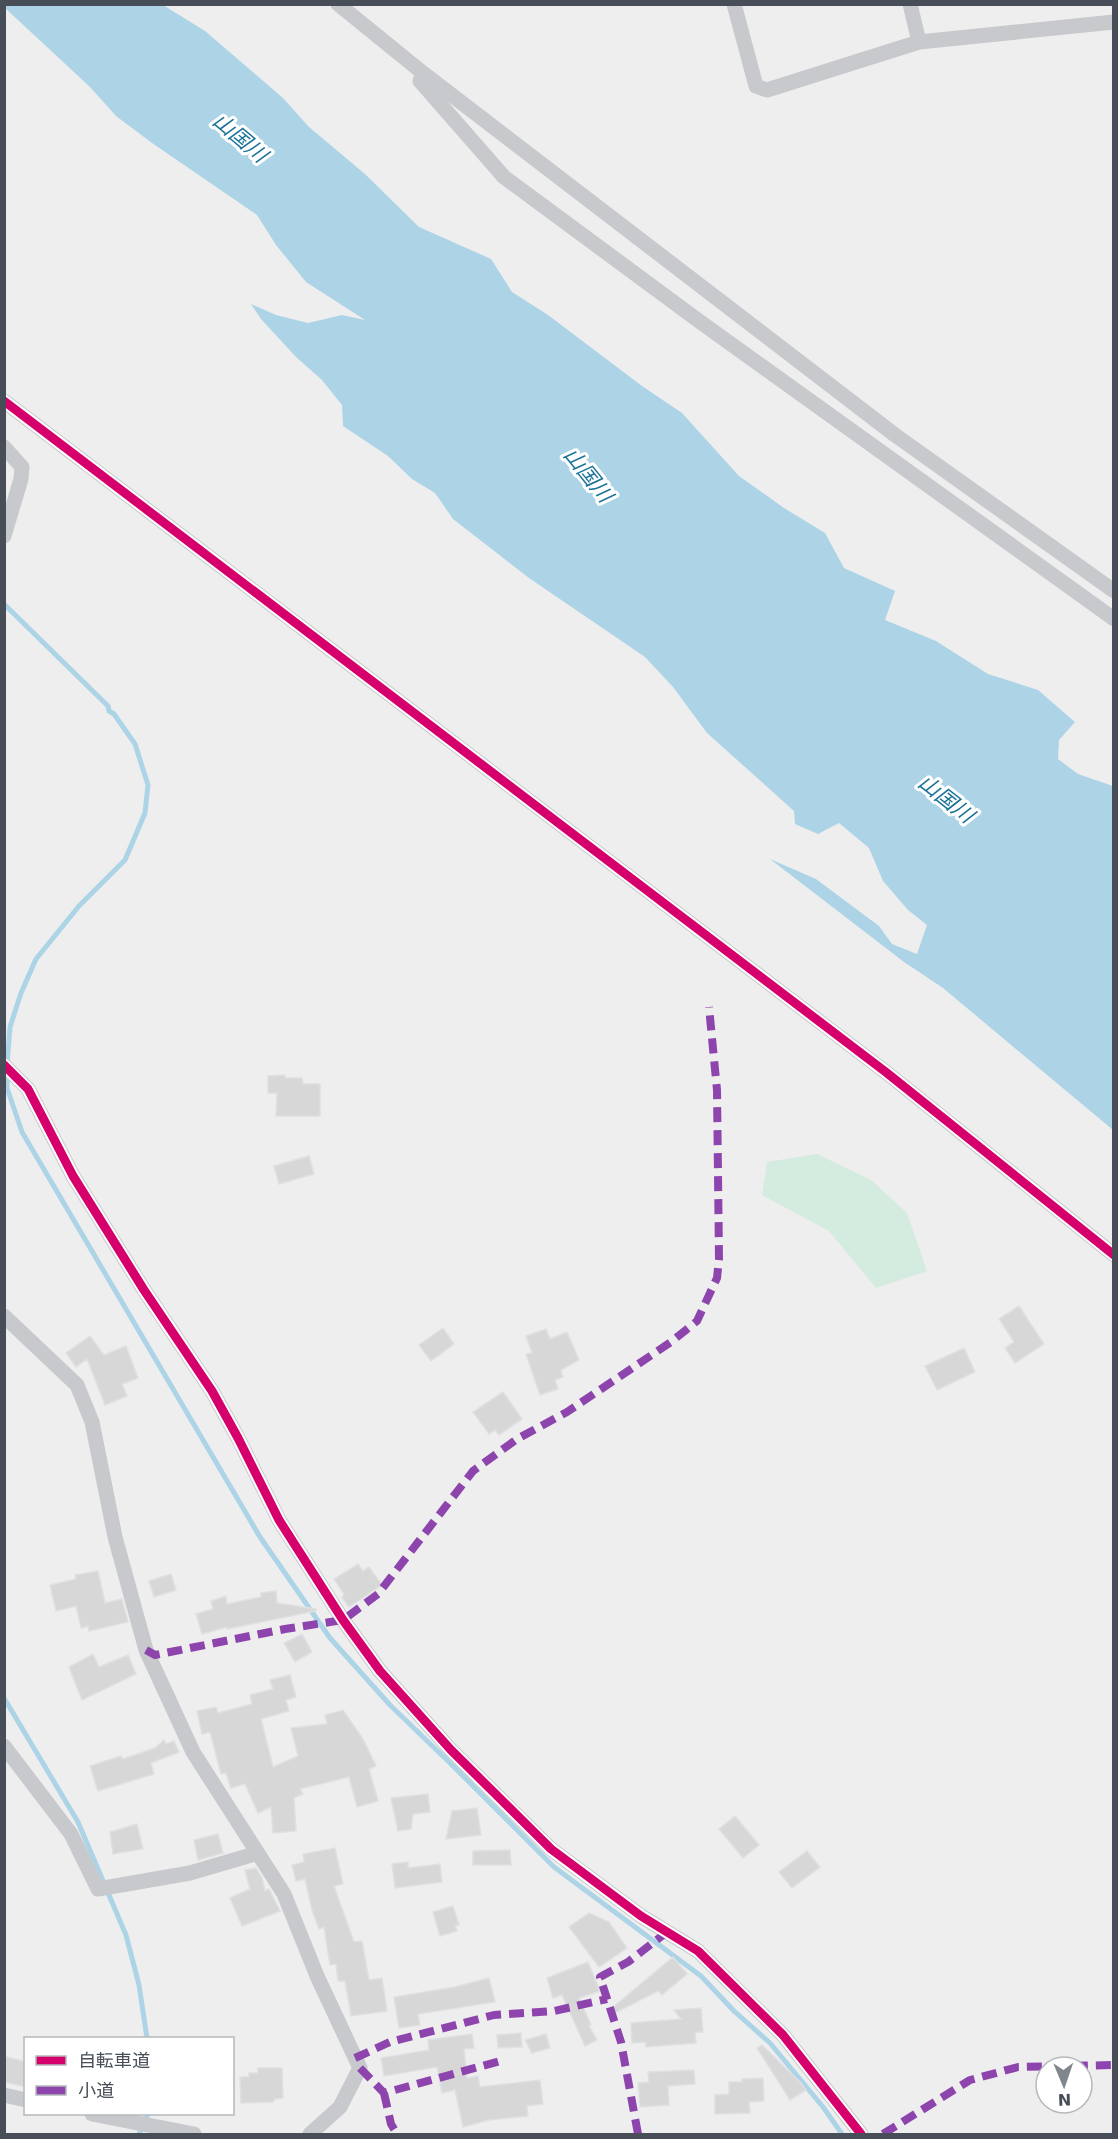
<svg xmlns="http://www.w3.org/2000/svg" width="1118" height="2139" viewBox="0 0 1118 2139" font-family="'DejaVu Sans','Noto Sans JP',sans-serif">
  <rect width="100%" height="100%" fill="#eee"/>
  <path fill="#d4ebdf" d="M817 1154 871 1180 907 1213 927 1271 876 1288 829 1231 762 1195 767 1162Z"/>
  <path fill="#acd4e6" d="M4 5H163L205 31 283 98 309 127 365 174 419 227 491 259 512 292 548 315 642 386 682 413 739 476 784 508 825 533 844 568 895 591 885 620 936 641 988 674 1038 690 1075 722 1059 740 1058 759 1078 774 1113 786V1130L943 988 904 962 770 859 816 879 879 926 892 944 917 954 927 925 908 910 883 881 869 848 839 823 818 834 795 824 794 811 707 733 673 687 645 657 529 578 453 519 435 493 412 479 388 456 343 426 342 405 322 380 296 357 261 319 251 304 276 315 308 323 342 315 365 320 306 282 276 245 257 215 152 143 116 116 90 87 5 8Z"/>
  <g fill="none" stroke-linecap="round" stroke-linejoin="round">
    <path stroke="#acd4e6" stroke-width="5" d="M4 604 108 706 109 711 114 714 135 744 148 785 145 813 125 860 79 906 36 959 21 993 10 1027 7 1065
      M7 1074V1088L22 1132 260 1537 330 1638 390 1705 450 1763 554 1867 701 1976 734 2011 770 2043 823 2107 842 2134
      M4 1698 78 1822 126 1935 139 1985 147 2038
      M139 2134 148 2114"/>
  </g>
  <path fill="#d7d7d8" stroke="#dfe0e1" stroke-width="1.5" d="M285 1075V1078H302L303 1084H320V1116H276L277 1093H268V1076Z
    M309 1156 314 1174 279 1184 274 1166Z
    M1019 1306 1044 1344 1015 1363 1005 1348 1014 1342 999 1319Z
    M443 1328 454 1344 431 1361 419 1345Z
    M546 1329 550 1339 567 1332 579 1360 561 1370 563 1377 555 1380 558 1389 540 1395 526 1354 532 1353 526 1336Z
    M90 1336 104 1355 126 1346 138 1378 122 1384 127 1396 105 1405 87 1359 76 1367 66 1353Z
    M964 1348 975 1372 937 1390 925 1366Z
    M503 1392 522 1419 499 1435 495 1430 489 1434 473 1412Z
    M358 1564 363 1571 369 1567 382 1585 349 1607 342 1598 344 1594 334 1579Z
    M98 1571 105 1603 122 1599 128 1622 89 1631 88 1626 81 1628 76 1606 56 1611 50 1585 76 1579 75 1575Z
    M171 1574 176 1590 154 1597 149 1581Z
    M276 1591 277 1603 316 1609V1611L227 1629V1627L202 1634 196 1614 213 1609 211 1601 226 1596 227 1604 261 1597V1593Z
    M302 1634 312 1652 295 1662 284 1643Z
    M93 1654 99 1667 128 1655 136 1674 82 1700 69 1667Z
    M290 1675 296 1697 286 1700 289 1711 261 1719 273 1767 298 1756 291 1728 327 1724 325 1715 343 1710 363 1739 376 1766 369 1769 378 1801 357 1807 349 1777 300 1789 303 1794 294 1798 296 1831 273 1833 271 1807 258 1813 245 1784 231 1788 226 1773 221 1774 210 1732 202 1734 197 1711 216 1707 218 1713 252 1704 250 1695 273 1689 270 1680Z
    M164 1740 166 1744 174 1741 179 1752 151 1763 154 1774 98 1791 90 1766 121 1756 123 1759 155 1748Z
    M428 1794 430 1812 413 1814 411 1829 398 1831 391 1798Z
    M477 1808 481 1835 446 1839 452 1811Z
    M735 1816 759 1845 743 1858 719 1829Z
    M137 1824 143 1849 113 1854 110 1832Z
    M218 1834 223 1853 198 1860 194 1840Z
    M335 1848 343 1884 334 1886 354 1942 362 1941 369 1980 382 1978 387 2011 351 2016 345 1981H338L336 1964 330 1965 324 1927 319 1929 312 1910 305 1879 296 1881 292 1865 304 1862 303 1854Z
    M510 1850 511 1865H473V1851Z
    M807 1851 820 1867 792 1888 779 1872Z
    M408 1862V1868L440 1864 442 1882 395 1888 392 1864Z
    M256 1868 262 1878 265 1891 269 1889 280 1911 242 1926 230 1898 250 1889 245 1870Z
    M453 1906 459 1925H455L457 1931 440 1936 433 1912Z
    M589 1913 609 1922 627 1948 599 1967 569 1927Z
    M673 1957 687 1974 662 1995 658 1991 615 2013 612 2008Z
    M588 1962 600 1991 579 1998 591 2025 589 2026 597 2040 585 2046 562 1995 553 1998 547 1978Z
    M489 1978 495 2002 418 2014 420 2025 399 2028 394 1997 455 1987Z
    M701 2008 703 2032H695L696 2043 646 2047V2042L632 2043 631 2023 681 2019 674 2010Z
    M521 2033 522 2047 498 2048 497 2035Z
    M472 2034 474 2048 464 2049 467 2078 478 2076 480 2087 540 2080 543 2104 527 2106 528 2116 489 2120 463 2127 455 2090 442 2093 437 2067 384 2076 381 2058 429 2050 428 2040Z
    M546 2034 550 2048 532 2053 525 2040Z
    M762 2045 801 2083 806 2090 790 2100 757 2048Z
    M4 2056 26 2062V2087L4 2082Z
    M258 2068H282L283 2098 275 2099 273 2102 241 2103 240 2077H249V2073H258Z
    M694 2070 695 2084 668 2086 669 2105 640 2107 638 2083 649 2082 648 2072Z
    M763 2078 764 2101 749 2102 750 2113 715 2114V2095L729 2094V2082H742V2079Z"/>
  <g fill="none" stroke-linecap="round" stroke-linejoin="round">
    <path stroke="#c8c9cc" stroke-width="15" d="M338 4 423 73 420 81 504 177 699 321 1114 619
      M734 4 756 86 767 90 919 42 1114 22
      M910 4 919 42
      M423 73 895 435 1114 591
      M4 401 887 1073 1114 1255
      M4 447 22 467 21 479 4 536
      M4 1065 28 1089 73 1176 144 1290 212 1391 238 1438 279 1520 343 1620 380 1671 451 1750 551 1849 641 1916 698 1951 783 2035 861 2134
      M4 1316 77 1385 92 1422 115 1537 146 1650 193 1752 284 1894 317 1976 360 2068 340 2107 310 2134
      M4 1746 71 1834 98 1889 190 1873 258 1853
      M4 2095 26 2100
      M92 2114 194 2134"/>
    <path stroke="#8e44ad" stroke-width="8" stroke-dasharray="15 8" stroke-linecap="butt" d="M146 1650 155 1655 285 1629 343 1620 378 1594 473 1471 517 1439 567 1412 671 1342 697 1321 717 1278 719 1259 717 1090 709 1007
      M355 2058 390 2042 494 2015 554 2011 607 1999
      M360 2068 384 2093 504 2060
      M384 2093 391 2124 397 2134
      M638 2134 621 2042 600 1977 628 1962 667 1932
      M883 2134 970 2080 1018 2067 1114 2065"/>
    <defs>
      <path id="cycleway" d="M4 401 887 1073 1114 1255
        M4 1065 28 1089 73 1176 144 1290 212 1391 238 1438 279 1520 343 1620 380 1671 451 1750 551 1849 641 1916 698 1951 783 2035 861 2134"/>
    </defs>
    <use href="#cycleway" stroke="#fff" stroke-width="13"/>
    <use href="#cycleway" stroke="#d6006c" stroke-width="9"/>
  </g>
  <g text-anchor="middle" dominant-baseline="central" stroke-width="6" stroke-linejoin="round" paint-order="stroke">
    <g font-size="21" font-style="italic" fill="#1a7298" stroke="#fff">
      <text transform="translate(240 138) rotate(40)">山国川</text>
      <text transform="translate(588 475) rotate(51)">山国川</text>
      <text transform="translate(946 799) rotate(38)">山国川</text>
    </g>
  </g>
  <rect width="1118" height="2139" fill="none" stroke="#474e58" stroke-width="12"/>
  <rect x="24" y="2037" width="210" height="78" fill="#ffffff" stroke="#b5b8bc" stroke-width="1.5"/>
  <rect x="36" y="2056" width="30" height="9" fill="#d6006c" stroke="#b5b8bc" stroke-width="1.5"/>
  <text x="78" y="2067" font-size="18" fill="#474e58">自転車道</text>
  <rect x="36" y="2086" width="30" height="9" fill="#8e44ad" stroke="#b5b8bc" stroke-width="1.5"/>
  <text x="78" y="2097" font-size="18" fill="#474e58">小道</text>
  <g transform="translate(1064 2085) rotate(178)"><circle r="28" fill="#ffffff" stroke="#b5b8bc" stroke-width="1.5"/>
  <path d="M0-4.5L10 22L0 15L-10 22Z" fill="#81868c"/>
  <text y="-9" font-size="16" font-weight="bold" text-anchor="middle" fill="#474e58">N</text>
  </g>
</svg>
